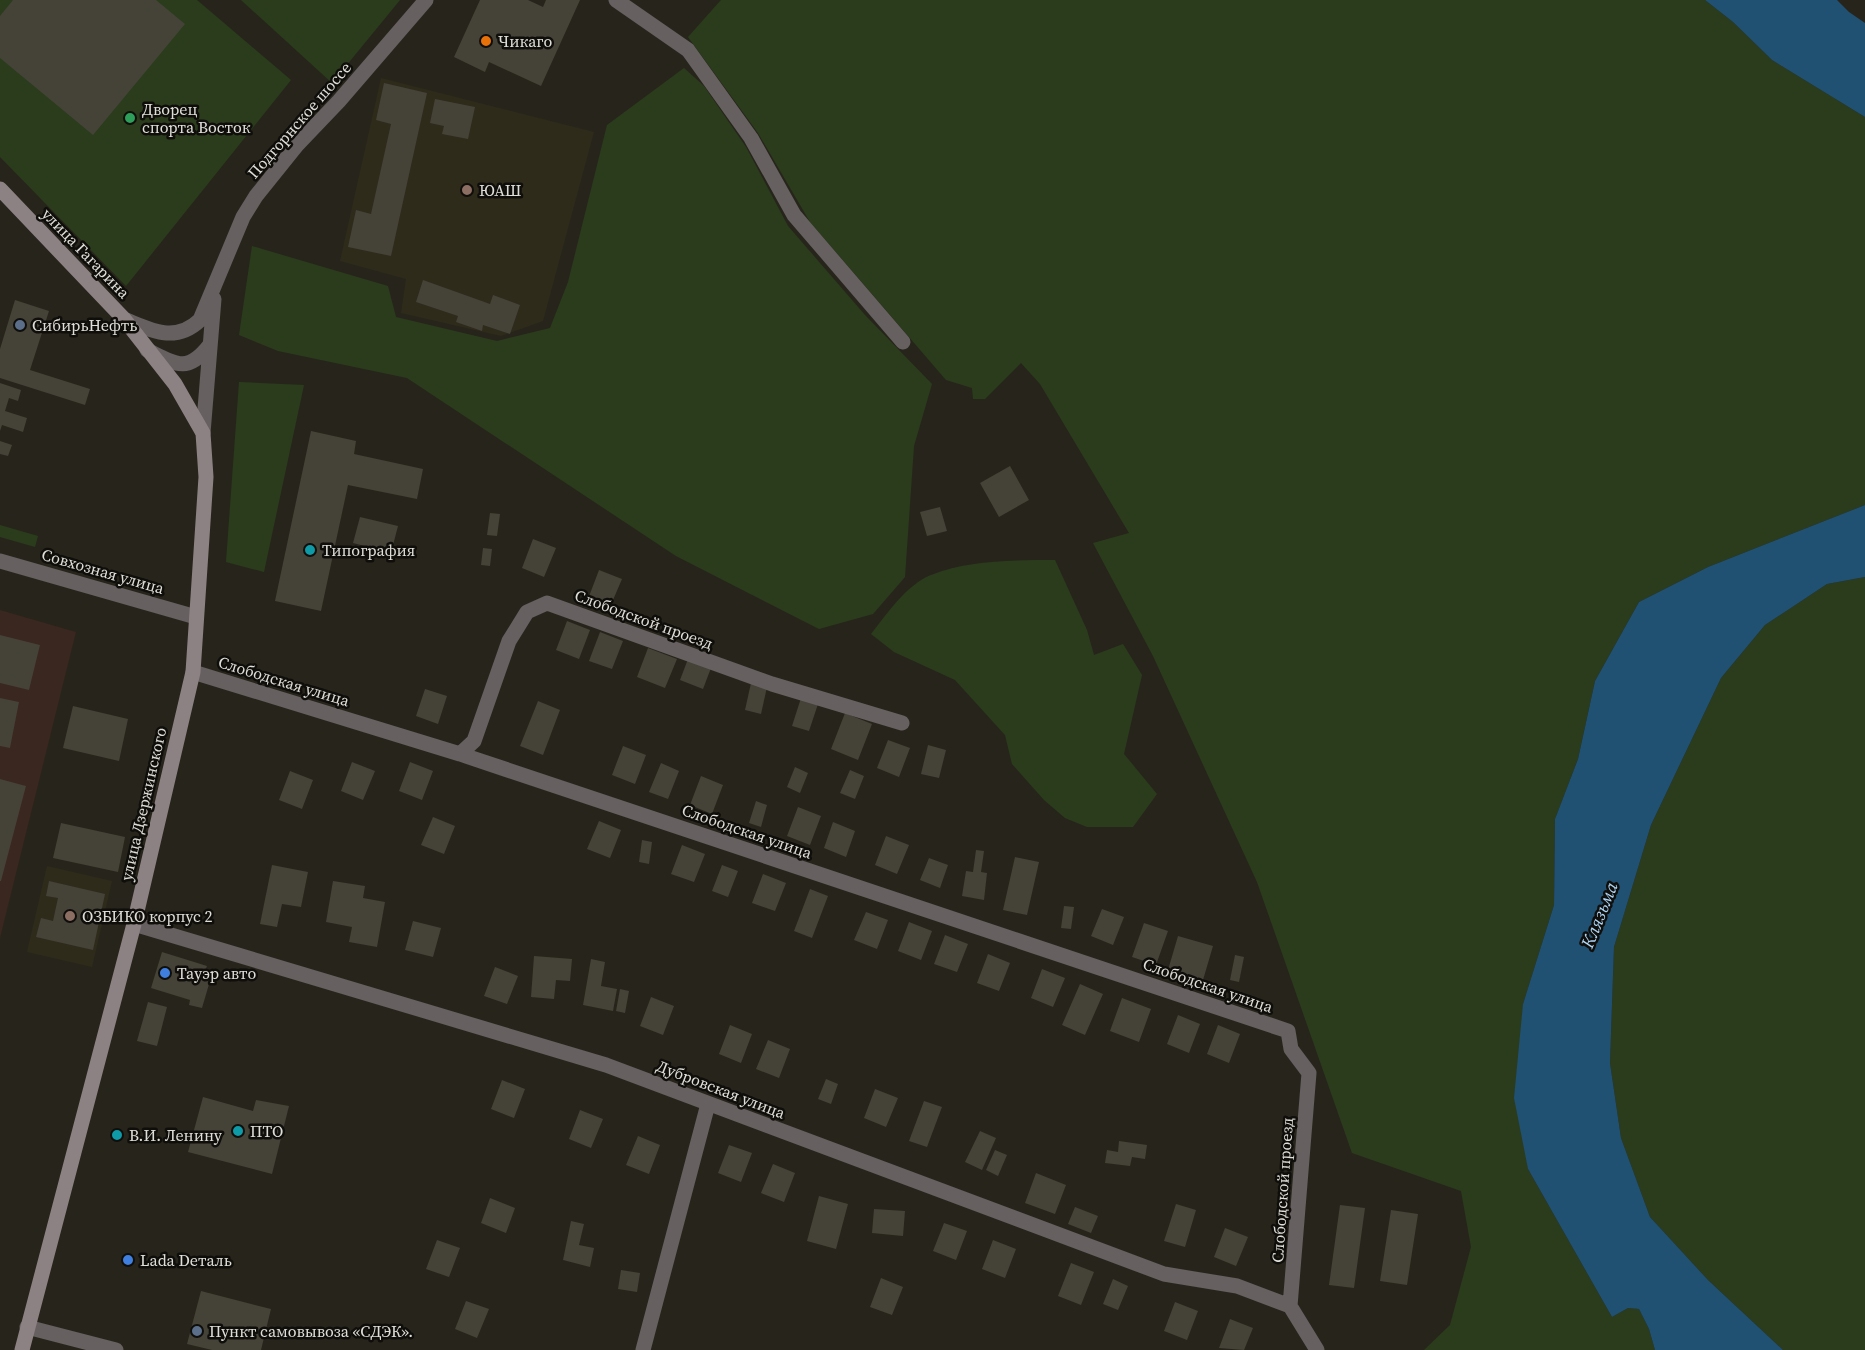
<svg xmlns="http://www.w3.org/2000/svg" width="1865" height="1350" viewBox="0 0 1865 1350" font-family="'Source Serif 4',serif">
  <rect width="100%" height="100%" fill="#27251b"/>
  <path fill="#392720" d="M0 610 76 632 0 938Z"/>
  <path fill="#2f2b1b" d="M381 78 594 132 543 321 501 336 401 313 406 279 340 261Z
    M47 866 112 881 92 967 27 952Z"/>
  <path fill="#2b3c1c" d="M0 0H197L291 80 126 286 0 157Z
    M241 0H400L332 83Z
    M721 0H1705L1733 22 1772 60 1865 117V505L1708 567 1639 602 1595 681 1578 759 1555 819 1554 905 1523 1004 1528 1169 1612 1317 1628 1308 1639 1309 1649 1329 1655 1350H1424L1450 1325 1471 1247 1461 1191 1352 1153 1257 882 1153 656 1093 543 1129 533 1040 384 1021 363 985 399H973L972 388 946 380 810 222 758 133 688 37Z
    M684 68 704 86 746 147 788 226 865 315 932 384 914 446 905 577 873 614 819 629 676 556 407 378 278 351 239 335 252 246 388 286 396 317 497 341 550 328 568 282 607 125Z
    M239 382 304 385 264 572 226 562Z
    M0 525 38 536 35 547 0 537Z
    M1055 560 1087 630 1094 655 1123 644 1142 675 1124 754 1157 794 1133 827H1087L1065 818 1044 800 1012 764 1005 735 955 680 894 652 871 634C887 614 906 585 931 575 967 560 1016 560 1055 560Z
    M1865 577V1350H1783L1708 1280 1650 1217 1621 1138 1610 1063 1614 947 1651 825 1721 678 1765 625 1827 584Z"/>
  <path fill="#205072" d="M1705 0H1837L1849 12 1865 23V117L1772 60 1733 22Z
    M1865 505V577L1827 584 1765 625 1721 678 1651 825 1614 947 1610 1063 1621 1138 1650 1217 1708 1280 1783 1350H1655L1649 1329 1639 1309 1628 1308 1612 1317 1528 1169 1514 1098 1523 1004 1554 905 1555 819 1578 759 1595 681 1639 602 1708 567Z"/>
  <path fill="#454238" d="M13 0H156L185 24 93 135 0 58V16Z
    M480 0H528L543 7 546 0H580L541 86 489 62 485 72 454 57Z
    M384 83 427 93 391 256 348 247 356 210 371 214 391 124 376 120Z
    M435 99 475 107 468 139 442 134 444 126 430 123Z
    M423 280 490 304 493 295 520 305 510 334 483 325 482 331 456 322 458 316 416 302Z
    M15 300 49 311 30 370 90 389 85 405 0 378V349Z
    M0 383 21 390 18 401 9 398 5 411 27 418 23 432 2 425 0 431Z
    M311 431 356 441 354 454 423 469 417 499 348 485 321 611 275 601Z
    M0 441 12 445 8 456 0 454Z
    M1010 466 1029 500 999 517 980 483Z
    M940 507 947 531 927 536 920 512Z
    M490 513 500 514 497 536 487 535Z
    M360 517 398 526 391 553 353 543Z
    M533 539 556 548 544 577 522 568Z
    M483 548 492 549 490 566 481 565Z
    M599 570 622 579 610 607 588 599Z
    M567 621 590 630 579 659 556 650Z
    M600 632 623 641 612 669 589 661Z
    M0 635 40 645 29 690 0 683Z
    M648 648 677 659 665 688 637 677Z
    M688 659 711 668 703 689 680 680Z
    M751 683 767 687 761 714 745 710Z
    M425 689 447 696 438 724 416 716Z
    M0 698 19 702 10 748 0 746Z
    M801 698 818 704 809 731 792 726Z
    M538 701 560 710 543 755 520 746Z
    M73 706 128 719 119 761 63 748Z
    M845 713 872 724 858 760 831 749Z
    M888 740 910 748 899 777 877 768Z
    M928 745 946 750 939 778 921 774Z
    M623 746 646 755 635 784 612 775Z
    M352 762 375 771 363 800 341 791Z
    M410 762 433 771 422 800 399 791Z
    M661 763 679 771 668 799 649 792Z
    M795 767 808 773 800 793 787 787Z
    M850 770 864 776 855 799 840 793Z
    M290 771 313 780 302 809 279 800Z
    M701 776 723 785 712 814 690 805Z
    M0 779 26 786 1 881H0Z
    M756 801 767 805 761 827 749 823Z
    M798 807 821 816 810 845 787 836Z
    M433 817 455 826 444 854 421 845Z
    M599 821 621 830 610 858 587 849Z
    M833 822 855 831 846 857 824 848Z
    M61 823 125 837 118 872 53 858Z
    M886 836 909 845 897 874 875 865Z
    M642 840 652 842 649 864 639 862Z
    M682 845 705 854 694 882 671 874Z
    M976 850 984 851 981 872 987 873 984 900 962 896 966 871 973 872Z
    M1015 857 1039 862 1027 915 1003 910Z
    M929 858 948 865 940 888 920 880Z
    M272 865 308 872 301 907 282 904 277 927 260 924Z
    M722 865 738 871 728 897 712 891Z
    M763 874 786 883 775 911 752 903Z
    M49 881 105 894 93 950 36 937 41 918 53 921 58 898 46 896Z
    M333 881 365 886 363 898 385 902 377 947 349 942 352 927 326 922Z
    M810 889 828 896 812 938 794 931Z
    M1064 906 1074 907 1071 929 1061 928Z
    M1102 909 1124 917 1113 945 1091 936Z
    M866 912 888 920 877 949 854 940Z
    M413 921 441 928 433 957 405 950Z
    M909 922 932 931 921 960 898 951Z
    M1144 923 1168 931 1156 965 1132 957Z
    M945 935 968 944 957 972 934 964Z
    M1178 936 1213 946 1203 980 1168 970Z
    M162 952 207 966 205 971 212 974 202 1008 189 1005 190 1000 151 988Z
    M988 954 1010 963 999 991 977 983Z
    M1235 955 1244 957 1239 982 1230 980Z
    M534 956 572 959 570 981 556 980 554 999 531 997Z
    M591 959 605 962 601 986 617 989 613 1011 583 1005Z
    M495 967 518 976 507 1004 484 996Z
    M1042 969 1065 978 1053 1007 1031 998Z
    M1080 984 1103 994 1085 1035 1062 1025Z
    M620 989 629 991 625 1013 616 1011Z
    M651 997 674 1006 663 1035 640 1026Z
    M1122 998 1151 1009 1139 1042 1110 1031Z
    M148 1002 167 1007 157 1046 137 1041Z
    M1178 1015 1200 1024 1189 1053 1167 1044Z
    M730 1025 752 1034 741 1063 719 1054Z
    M1218 1025 1240 1034 1229 1063 1207 1054Z
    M768 1040 790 1049 779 1078 756 1069Z
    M826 1079 838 1084 831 1104 818 1099Z
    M502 1080 525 1089 514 1118 491 1109Z
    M875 1089 898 1098 886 1127 864 1118Z
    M203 1097 253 1111 256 1100 289 1106 272 1174 188 1152Z
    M924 1101 942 1107 927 1147 909 1141Z
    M580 1110 603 1119 591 1148 569 1139Z
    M980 1131 996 1138 982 1170 965 1162Z
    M638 1136 660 1145 649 1174 626 1165Z
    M1119 1141 1147 1145 1145 1159 1132 1157 1130 1166 1105 1163 1107 1150 1118 1152Z
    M729 1145 752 1153 741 1182 718 1173Z
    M995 1150 1007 1155 998 1176 986 1170Z
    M773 1164 795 1173 784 1202 761 1193Z
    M1036 1173 1066 1185 1055 1214 1025 1203Z
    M819 1196 848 1204 836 1249 807 1241Z
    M490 1198 515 1208 506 1233 481 1223Z
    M1176 1204 1196 1210 1185 1247 1164 1241Z
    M1340 1205 1365 1208 1354 1288 1329 1285Z
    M1075 1207 1098 1216 1091 1233 1068 1224Z
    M874 1209 905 1211 903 1236 872 1233Z
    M1391 1210 1418 1214 1407 1285 1380 1281Z
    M571 1221 584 1224 579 1245 594 1248 590 1267 563 1260Z
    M944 1223 967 1231 956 1260 933 1251Z
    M1225 1228 1248 1237 1236 1266 1214 1257Z
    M437 1240 460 1248 449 1277 426 1269Z
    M993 1240 1016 1249 1005 1278 982 1269Z
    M1071 1263 1094 1272 1081 1305 1058 1296Z
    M621 1270 640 1273 637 1292 618 1289Z
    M881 1278 903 1287 892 1315 870 1307Z
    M1113 1279 1128 1286 1118 1310 1103 1304Z
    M201 1291 271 1309 261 1350H212L187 1344Z
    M466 1301 489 1309 477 1338 455 1329Z
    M1175 1302 1198 1311 1187 1340 1164 1331Z
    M1230 1319 1253 1328 1244 1350 1219 1348Z"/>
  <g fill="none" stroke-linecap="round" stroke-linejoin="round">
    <path stroke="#666061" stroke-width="15" d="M616 0 688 50 751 138 794 215 903 342
      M124 319C151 331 176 343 200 320L243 217 256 196 297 145 339 101 426 0
      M147 350C175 364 187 374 209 346
      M203 433 214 299
      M193 672 460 754 1288 1031 1291 1049 1309 1073 1290 1306 1317 1350
      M460 754 474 741 509 641 527 612 547 603 772 684 902 723
      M134 924 606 1065 1164 1274 1237 1286 1290 1306
      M27 1327 116 1350
      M643 1350 708 1104"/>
    <path stroke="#666061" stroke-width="15" d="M0 561 196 617"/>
    <path stroke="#8c8283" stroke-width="15" d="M0 189 124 319 175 384 203 433 206 477 193 672 134 924 22 1350"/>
  </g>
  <circle fill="#e8710a" stroke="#0f0e0a" stroke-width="2" cx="486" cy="41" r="6"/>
  <circle fill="#2e9e5b" stroke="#0f0e0a" stroke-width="2" cx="130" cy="118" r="6"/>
  <g fill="#8d6e63" stroke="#0f0e0a" stroke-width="2">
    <circle cx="467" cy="190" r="6"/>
    <circle cx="70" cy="916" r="6"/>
  </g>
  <g fill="#5c6f8a" stroke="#0f0e0a" stroke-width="2">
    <circle cx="20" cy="325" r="6"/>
    <circle cx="197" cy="1331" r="6"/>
  </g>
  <g fill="#0f9aa8" stroke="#0f0e0a" stroke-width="2">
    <circle cx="310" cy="550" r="6"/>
    <circle cx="238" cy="1131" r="6"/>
    <circle cx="117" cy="1135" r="6"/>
  </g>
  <g fill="#3f7fe0" stroke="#0f0e0a" stroke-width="2">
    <circle cx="165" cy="973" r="6"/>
    <circle cx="128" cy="1260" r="6"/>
  </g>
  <g text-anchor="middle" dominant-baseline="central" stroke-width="5" stroke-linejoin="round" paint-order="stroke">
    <g font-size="16" fill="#e0ded8" stroke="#0f0e0a" text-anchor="start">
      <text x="498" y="41">Чикаго</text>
      <text x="142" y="109">Дворец<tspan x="142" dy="18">спорта Восток</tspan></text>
      <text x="479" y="190">ЮАШ</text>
      <text x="32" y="325">СибирьНефть</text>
      <text x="322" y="550">Типография</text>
      <text x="82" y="916">ОЗБИКО корпус 2</text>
      <text x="177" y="973">Тауэр авто</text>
      <text x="250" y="1131">ПТО</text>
      <text x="129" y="1135">В.И. Ленину</text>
      <text x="140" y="1260">Lada Dеталь</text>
      <text x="209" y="1331">Пункт самовывоза «СДЭК».</text>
    </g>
    <g font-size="16" fill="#e0ded8" stroke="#0f0e0a">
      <text transform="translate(299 120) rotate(-49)">Подгорнское шоссе</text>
      <text transform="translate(86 253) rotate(46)">улица Гагарина</text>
      <text transform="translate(103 571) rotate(16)">Совхозная улица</text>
      <text transform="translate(644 619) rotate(20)">Слободской проезд</text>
      <text transform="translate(284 681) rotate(17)">Слободская улица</text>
      <text transform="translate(143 804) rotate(-77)">улица Дзержинского</text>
      <text transform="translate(747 831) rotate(19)">Слободская улица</text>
      <text transform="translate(1208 985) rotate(19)">Слободская улица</text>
      <text transform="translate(721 1089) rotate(21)">Дубровская улица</text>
      <text transform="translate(1282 1190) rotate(-86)">Слободской проезд</text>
    </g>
    <g font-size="18" font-style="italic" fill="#acd5f7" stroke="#0f0e0a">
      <text transform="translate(1599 915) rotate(-68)">Клязьма</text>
    </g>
  </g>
</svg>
